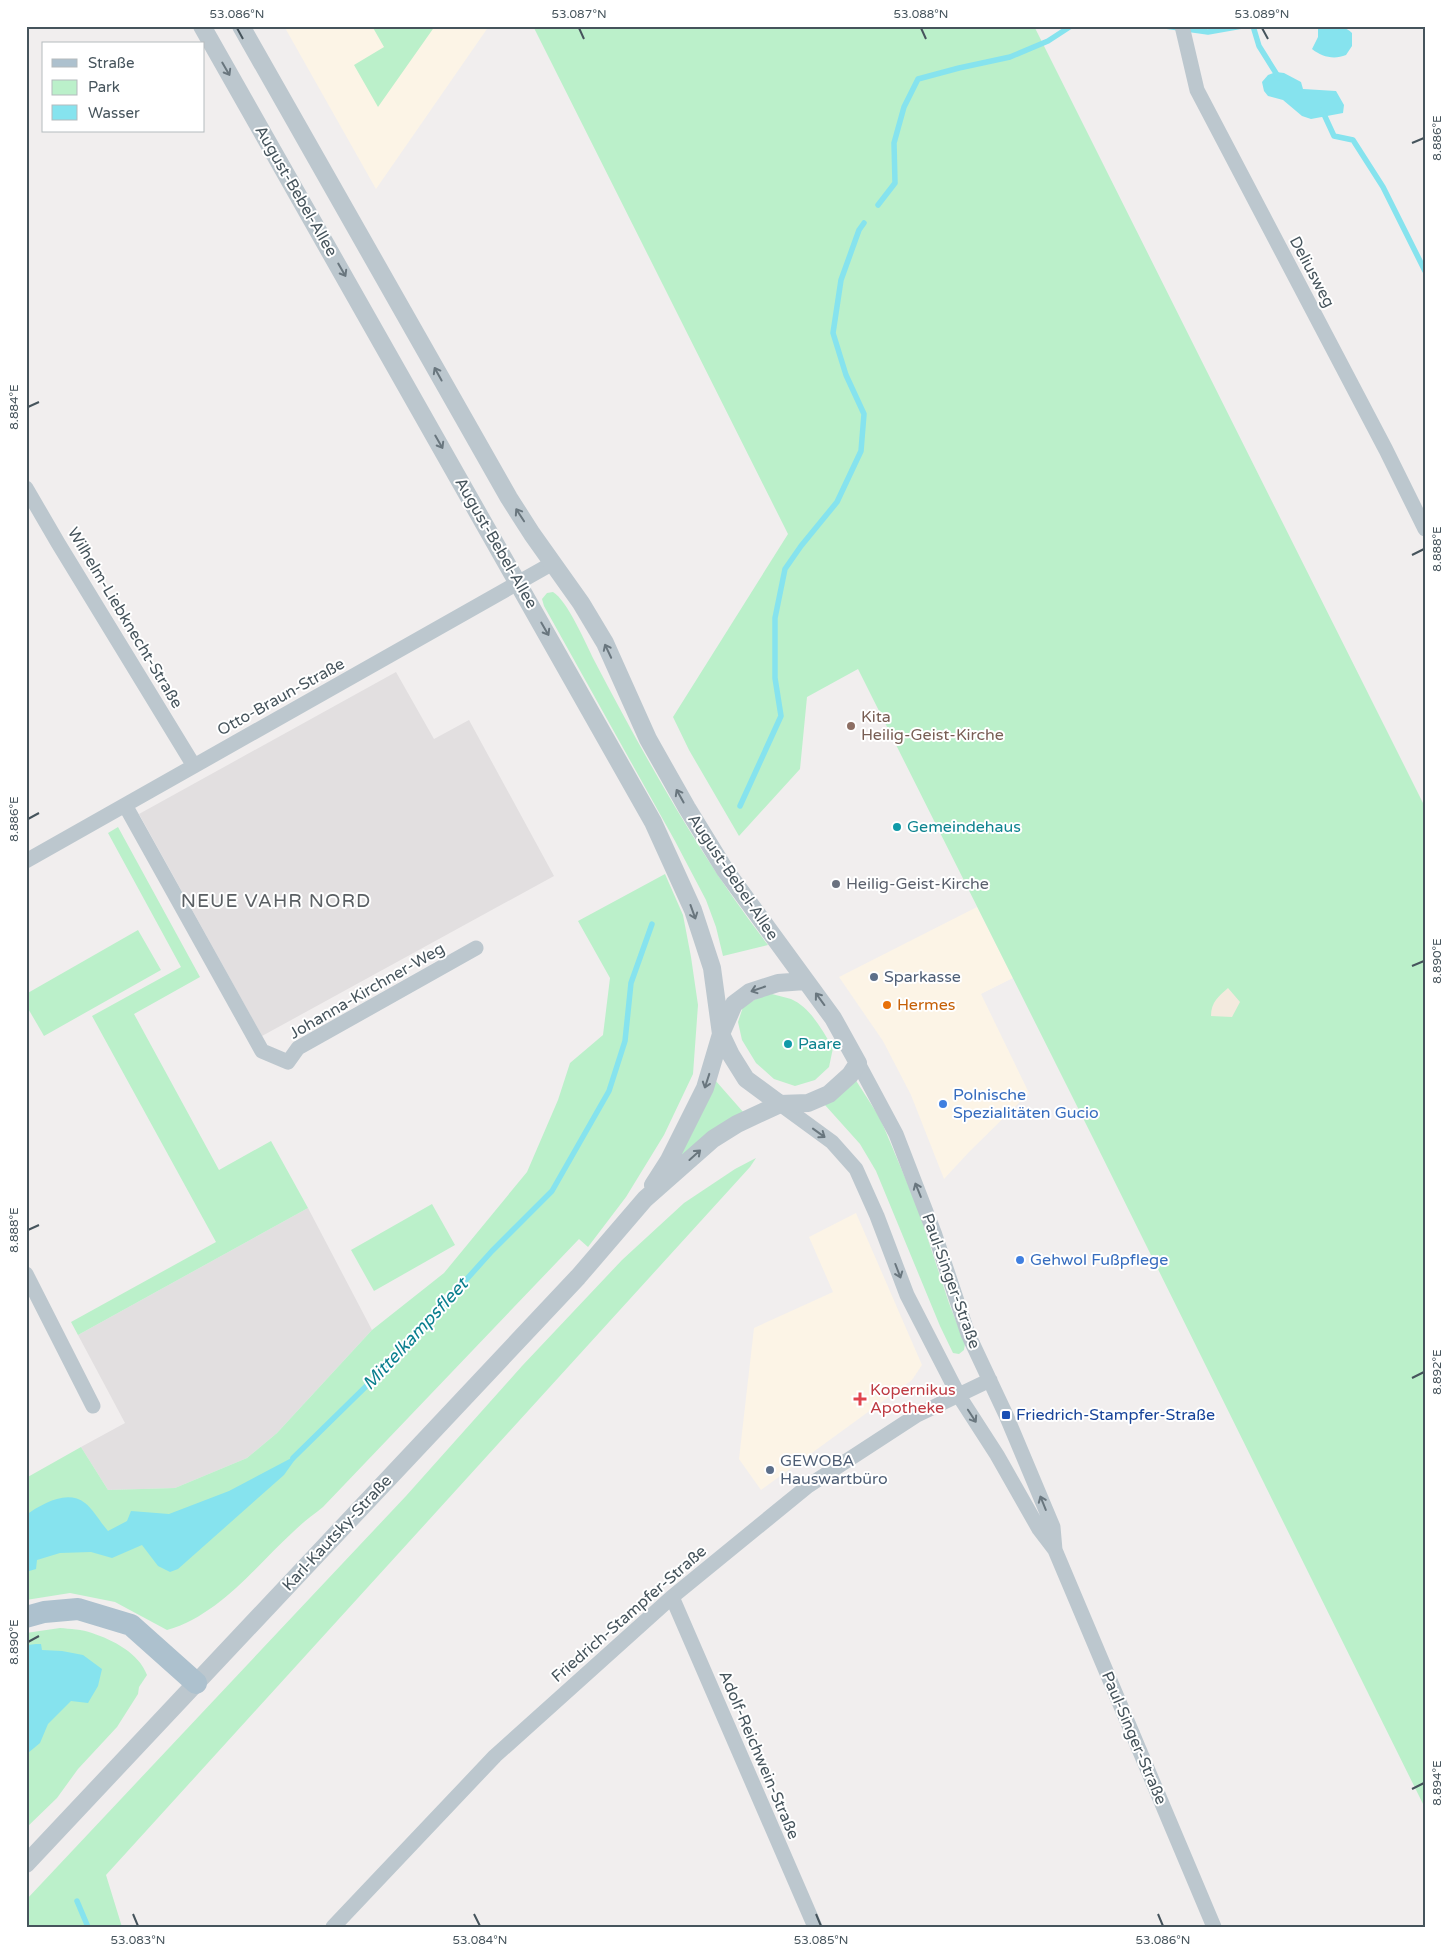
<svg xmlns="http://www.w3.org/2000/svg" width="1451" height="1953" viewBox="0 0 1451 1953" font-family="'Varela Round',sans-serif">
  <rect width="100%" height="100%" fill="#f1eeee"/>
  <path fill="#fcf4e6" d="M284 26H489L376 189Z
    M977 907 1013 978 981 994 1029 1093 969 1152 944 1179 911 1095 883 1041 839 977Z
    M856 1213 922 1365 912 1380 761 1490 739 1459 754 1328 833 1292 809 1237Z"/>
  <path fill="#e2dfe0" d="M396 672 434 739 469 720 554 876 262 1036 139 814Z
    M308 1208 372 1330 277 1433 247 1458 175 1488 108 1490 81 1447 125 1423 78 1335Z"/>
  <path fill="#bbf0ca" d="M372 26H435L378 107 354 65 384 47Z
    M533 26H1034L1425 807V1808L1093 1138 858 669 807 697 800 769 739 836 689 750 673 717 788 534Z
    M553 592C567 600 586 644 594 660 646 759 700 857 768 945L723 956 716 927 706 900 675 841 544 606 542 599 547 593Z
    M118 827 200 977 134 1014 219 1170 271 1141 308 1208 78 1335 71 1322 216 1242 92 1016 181 967 108 833Z
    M665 874 683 915 691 957 698 1005 693 1074 664 1135 626 1197 588 1247 579 1239 323 1507C313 1515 302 1523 293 1532 255 1567 219 1615 167 1630L115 1602 70 1593 26 1600V1478L81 1447 108 1490 175 1488 247 1458 277 1433 372 1330 444 1273 527 1172 558 1100 570 1063 603 1035 610 978 578 921Z
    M138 930 161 970 44 1036 26 1005V994Z
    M772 994C778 996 785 997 791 999 811 1008 822 1030 833 1048L829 1067 815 1080 795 1086 774 1079 756 1063 742 1040 738 1022 743 1007 759 997Z
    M855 1079 880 1118 917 1206 949 1303 965 1344 964 1350 959 1354 953 1353 940 1326 876 1171 860 1144 825 1105Z
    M715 1080 744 1113 677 1160 691 1135Z
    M756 1158 750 1167 106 1875 122 1927H26V1900L406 1496 522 1366 622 1260 684 1203 735 1169Z
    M432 1204 455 1245 374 1291 351 1250Z
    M60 1628C70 1629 82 1629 92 1633 113 1640 139 1653 147 1675L139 1687 138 1694 117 1727 78 1769 57 1798 26 1828V1633Z"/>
  <path fill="#f3eade" d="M1228 988 1240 1002 1232 1017 1211 1016C1211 1002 1219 996 1228 988Z"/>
  <path fill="#86e3ee" d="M1318 26C1330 26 1343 24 1352 33V46L1346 55C1334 60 1322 57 1312 49L1318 37Z
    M1276 72 1284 73 1301 82 1303 89 1336 91 1344 105 1343 113 1311 119 1302 116 1283 100 1268 96 1264 91 1262 82 1268 75Z
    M299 1454 284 1475 178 1569 170 1572 158 1566 142 1545 112 1558 91 1552 60 1553 37 1560 36 1569 26 1572V1515C42 1504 67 1489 85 1503 94 1510 100 1522 108 1531L127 1521 131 1511 169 1514 229 1491Z
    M36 1644H41L42 1650 62 1651 83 1655 102 1669 98 1686 88 1703 71 1701 48 1724 40 1743 28 1753 29 1772 26 1776V1652L28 1651V1645Z"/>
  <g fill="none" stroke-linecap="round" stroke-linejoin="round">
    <path stroke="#86e3ee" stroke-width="5.5" d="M1165 26 1208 32 1242 26
      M1253 26 1259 46 1279 78
      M1322 110 1334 136 1353 140 1383 187 1425 271
      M878 205 895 183 894 143 904 107 918 79 959 68 1010 57 1048 41 1071 26
      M740 806 781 716 775 678V618L785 569 801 546 837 502 861 451 864 414 846 375 833 333 841 280 859 230 864 223
      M293 1458 402 1351 492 1251 552 1191 609 1091 625 1041 631 983 652 924
      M77 1901 88 1927"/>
    <path stroke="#bcc7ce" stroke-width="15" d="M1182 26 1197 90 1386 450 1425 529
      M26 488 58 543 194 766
      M125 805 262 1051 288 1062 298 1048 476 948
      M26 861 553 563
      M858 1063 896 1134 935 1235 968 1334 1006 1415 1053 1527 1055 1550
      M780 1104 832 1142 856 1169 877 1216 907 1295 959 1396 997 1455 1039 1529 1055 1550 1214 1927
      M26 1274 93 1406
      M672 1597 815 1927
      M333 1927 495 1756 672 1597 808 1486 917 1415 990 1380"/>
    <path stroke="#bcc7ce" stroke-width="18" d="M202 26 653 822 693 910 712 968 721 1034 731 1055 746 1079 780 1104
      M653 1185 669 1160 705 1088 721 1034 734 1004 750 992 778 983 805 981
      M26 1864 578 1277 645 1199 713 1139 737 1124 780 1104 808 1103 829 1094 850 1075 858 1063 833 1018 725 870 687 808 648 739 605 643 581 603 532 534 509 498 241 26"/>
    <path stroke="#adc1ce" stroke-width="22" d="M26 1617 44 1612 78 1609 131 1625 196 1683"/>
  </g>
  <defs><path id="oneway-shaft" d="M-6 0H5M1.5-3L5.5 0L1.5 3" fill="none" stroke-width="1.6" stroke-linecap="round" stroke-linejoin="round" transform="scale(1.25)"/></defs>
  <g stroke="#69767e">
    <use href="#oneway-shaft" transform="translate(226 69) rotate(60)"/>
    <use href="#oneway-shaft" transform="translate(342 270) rotate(60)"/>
    <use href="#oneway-shaft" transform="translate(438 374) rotate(-119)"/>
    <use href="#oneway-shaft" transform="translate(439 442) rotate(60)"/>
    <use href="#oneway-shaft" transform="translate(520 515) rotate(-123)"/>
    <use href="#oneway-shaft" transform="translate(545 629) rotate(60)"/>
    <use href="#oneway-shaft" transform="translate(608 651) rotate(-115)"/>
    <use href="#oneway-shaft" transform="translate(680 796) rotate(-119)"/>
    <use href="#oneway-shaft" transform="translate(693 912) rotate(70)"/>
    <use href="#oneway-shaft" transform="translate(758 989) rotate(161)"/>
    <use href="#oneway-shaft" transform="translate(820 999) rotate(-126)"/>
    <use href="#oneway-shaft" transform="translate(707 1081) rotate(108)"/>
    <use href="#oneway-shaft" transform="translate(819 1133) rotate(36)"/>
    <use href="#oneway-shaft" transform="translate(695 1155) rotate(-42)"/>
    <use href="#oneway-shaft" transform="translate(918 1190) rotate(-112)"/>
    <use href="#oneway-shaft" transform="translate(898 1271) rotate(69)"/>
    <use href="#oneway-shaft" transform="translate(972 1416) rotate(57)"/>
    <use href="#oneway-shaft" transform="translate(1043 1503) rotate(-112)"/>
  </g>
  <path fill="none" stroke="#46545c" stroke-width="2" d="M237 28 243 39M579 28 584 39M921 28 926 39M1262 28 1268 39M1412 143 1424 138M28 407 39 402M1412 555 1424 549M28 819 39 813M1412 966 1424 961M28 1230 39 1225M1412 1378 1424 1372M28 1642 39 1636M1412 1789 1424 1783M133 1914 138 1926M474 1914 480 1926M816 1914 821 1926M1158 1914 1163 1926"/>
  <circle fill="#8d6e63" stroke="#fff" stroke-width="2" cx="851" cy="726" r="5"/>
  <g fill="#0f9aa8" stroke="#fff" stroke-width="2">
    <circle cx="897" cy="827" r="5"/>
    <circle cx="788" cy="1044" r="5"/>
  </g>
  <circle fill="#6b7280" stroke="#fff" stroke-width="2" cx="836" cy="884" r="5"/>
  <g fill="#5c6f8a" stroke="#fff" stroke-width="2">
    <circle cx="874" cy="977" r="5"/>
    <circle cx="770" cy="1470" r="5"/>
  </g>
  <circle fill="#e8710a" stroke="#fff" stroke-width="2" cx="887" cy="1005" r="5"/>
  <g fill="#3f7fe0" stroke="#fff" stroke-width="2">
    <circle cx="943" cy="1104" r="5"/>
    <circle cx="1020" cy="1260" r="5"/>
  </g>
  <path fill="#e0444e" stroke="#fff" stroke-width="2" d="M857.5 1391.5h5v5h5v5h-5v5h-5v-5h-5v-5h5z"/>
  <rect fill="#1a4fb4" stroke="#fff" stroke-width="2" x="1001" y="1410" width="10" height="10" rx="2.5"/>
  <g text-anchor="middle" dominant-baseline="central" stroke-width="4" stroke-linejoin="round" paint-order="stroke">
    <g font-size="16" fill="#46545c" stroke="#fff">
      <text transform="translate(296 191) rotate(60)">August-Bebel-Allee</text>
      <text transform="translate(1312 272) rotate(62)">Deliusweg</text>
      <text transform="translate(496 543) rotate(60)">August-Bebel-Allee</text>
      <text transform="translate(125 618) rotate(59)">Wilhelm-Liebknecht-Straße</text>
      <text transform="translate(281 697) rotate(-29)">Otto-Braun-Straße</text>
      <text transform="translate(733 877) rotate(56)">August-Bebel-Allee</text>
      <text transform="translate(367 991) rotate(-30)">Johanna-Kirchner-Weg</text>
      <text transform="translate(951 1281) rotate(70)">Paul-Singer-Straße</text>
      <text transform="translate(337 1533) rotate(-47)">Karl-Kautsky-Straße</text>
      <text transform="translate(629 1614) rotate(-41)">Friedrich-Stampfer-Straße</text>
      <text transform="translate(1134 1738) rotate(67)">Paul-Singer-Straße</text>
      <text transform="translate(759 1755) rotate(67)">Adolf-Reichwein-Straße</text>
    </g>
    <g font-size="16" fill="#785e54" stroke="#fff" text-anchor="start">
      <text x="861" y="717">Kita<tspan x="861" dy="18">Heilig-Geist-Kirche</tspan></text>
    </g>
    <g font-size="16" fill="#0d838f" stroke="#fff" text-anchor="start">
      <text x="907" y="827">Gemeindehaus</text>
      <text x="798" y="1044">Paare</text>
    </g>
    <g font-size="16" fill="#5b616d" stroke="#fff" text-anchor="start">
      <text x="846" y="884">Heilig-Geist-Kirche</text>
    </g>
    <g font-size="16" fill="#4e5e75" stroke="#fff" text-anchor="start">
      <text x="884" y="977">Sparkasse</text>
      <text x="780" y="1461">GEWOBA<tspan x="780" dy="18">Hauswartbüro</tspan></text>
    </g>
    <g font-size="16" fill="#c56008" stroke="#fff" text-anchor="start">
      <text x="897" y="1005">Hermes</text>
    </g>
    <g font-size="16" fill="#366cbe" stroke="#fff" text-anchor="start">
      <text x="953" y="1095">Polnische<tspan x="953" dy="18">Spezialitäten Gucio</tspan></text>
      <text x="1030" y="1260">Gehwol Fußpflege</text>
    </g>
    <g font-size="16" fill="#be3a42" stroke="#fff" text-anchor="start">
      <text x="870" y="1390">Kopernikus<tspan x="870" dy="18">Apotheke</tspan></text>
    </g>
    <g font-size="16" fill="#164399" stroke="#fff" text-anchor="start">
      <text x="1016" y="1415">Friedrich-Stampfer-Straße</text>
    </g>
    <g font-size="18" font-style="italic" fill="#0a7f8e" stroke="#fff">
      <text transform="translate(415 1334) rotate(-47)">Mittelkampsfleet</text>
    </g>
    <g font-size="19" letter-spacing="1" fill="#5a5f63" stroke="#fff">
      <text x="276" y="901">NEUE VAHR NORD</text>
    </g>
  </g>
  <rect width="1451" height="1953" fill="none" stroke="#ffffff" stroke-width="55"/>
  <rect x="42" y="42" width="162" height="90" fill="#ffffff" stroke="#b5bbbe"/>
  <rect x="52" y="59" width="25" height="8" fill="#adc1ce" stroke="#b5bbbe"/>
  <text x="88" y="68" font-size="15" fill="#46545c">Straße</text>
  <rect x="52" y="80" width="25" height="15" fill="#bbf0ca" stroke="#b5bbbe"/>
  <text x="88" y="92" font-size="15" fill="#46545c">Park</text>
  <rect x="52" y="105" width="25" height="15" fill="#86e3ee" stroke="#b5bbbe"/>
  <text x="88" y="118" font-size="15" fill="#46545c">Wasser</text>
  <rect x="28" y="28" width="1396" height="1898" fill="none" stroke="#46545c" stroke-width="2"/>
  <g font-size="12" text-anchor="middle" fill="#46545c">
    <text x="237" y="18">53.086°N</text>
    <text x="579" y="18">53.087°N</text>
    <text x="921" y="18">53.088°N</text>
    <text x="1262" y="18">53.089°N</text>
    <text transform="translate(1437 138) rotate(-90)" y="4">8.886°E</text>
    <text transform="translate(14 407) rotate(-90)" y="4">8.884°E</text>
    <text transform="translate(1437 549) rotate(-90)" y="4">8.888°E</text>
    <text transform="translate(14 819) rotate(-90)" y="4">8.886°E</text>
    <text transform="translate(1437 961) rotate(-90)" y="4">8.890°E</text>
    <text transform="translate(14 1230) rotate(-90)" y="4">8.888°E</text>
    <text transform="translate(1437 1372) rotate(-90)" y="4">8.892°E</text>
    <text transform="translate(14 1642) rotate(-90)" y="4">8.890°E</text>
    <text transform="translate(1437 1783) rotate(-90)" y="4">8.894°E</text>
    <text x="138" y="1944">53.083°N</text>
    <text x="480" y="1944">53.084°N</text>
    <text x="821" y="1944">53.085°N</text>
    <text x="1163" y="1944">53.086°N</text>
  </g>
</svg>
